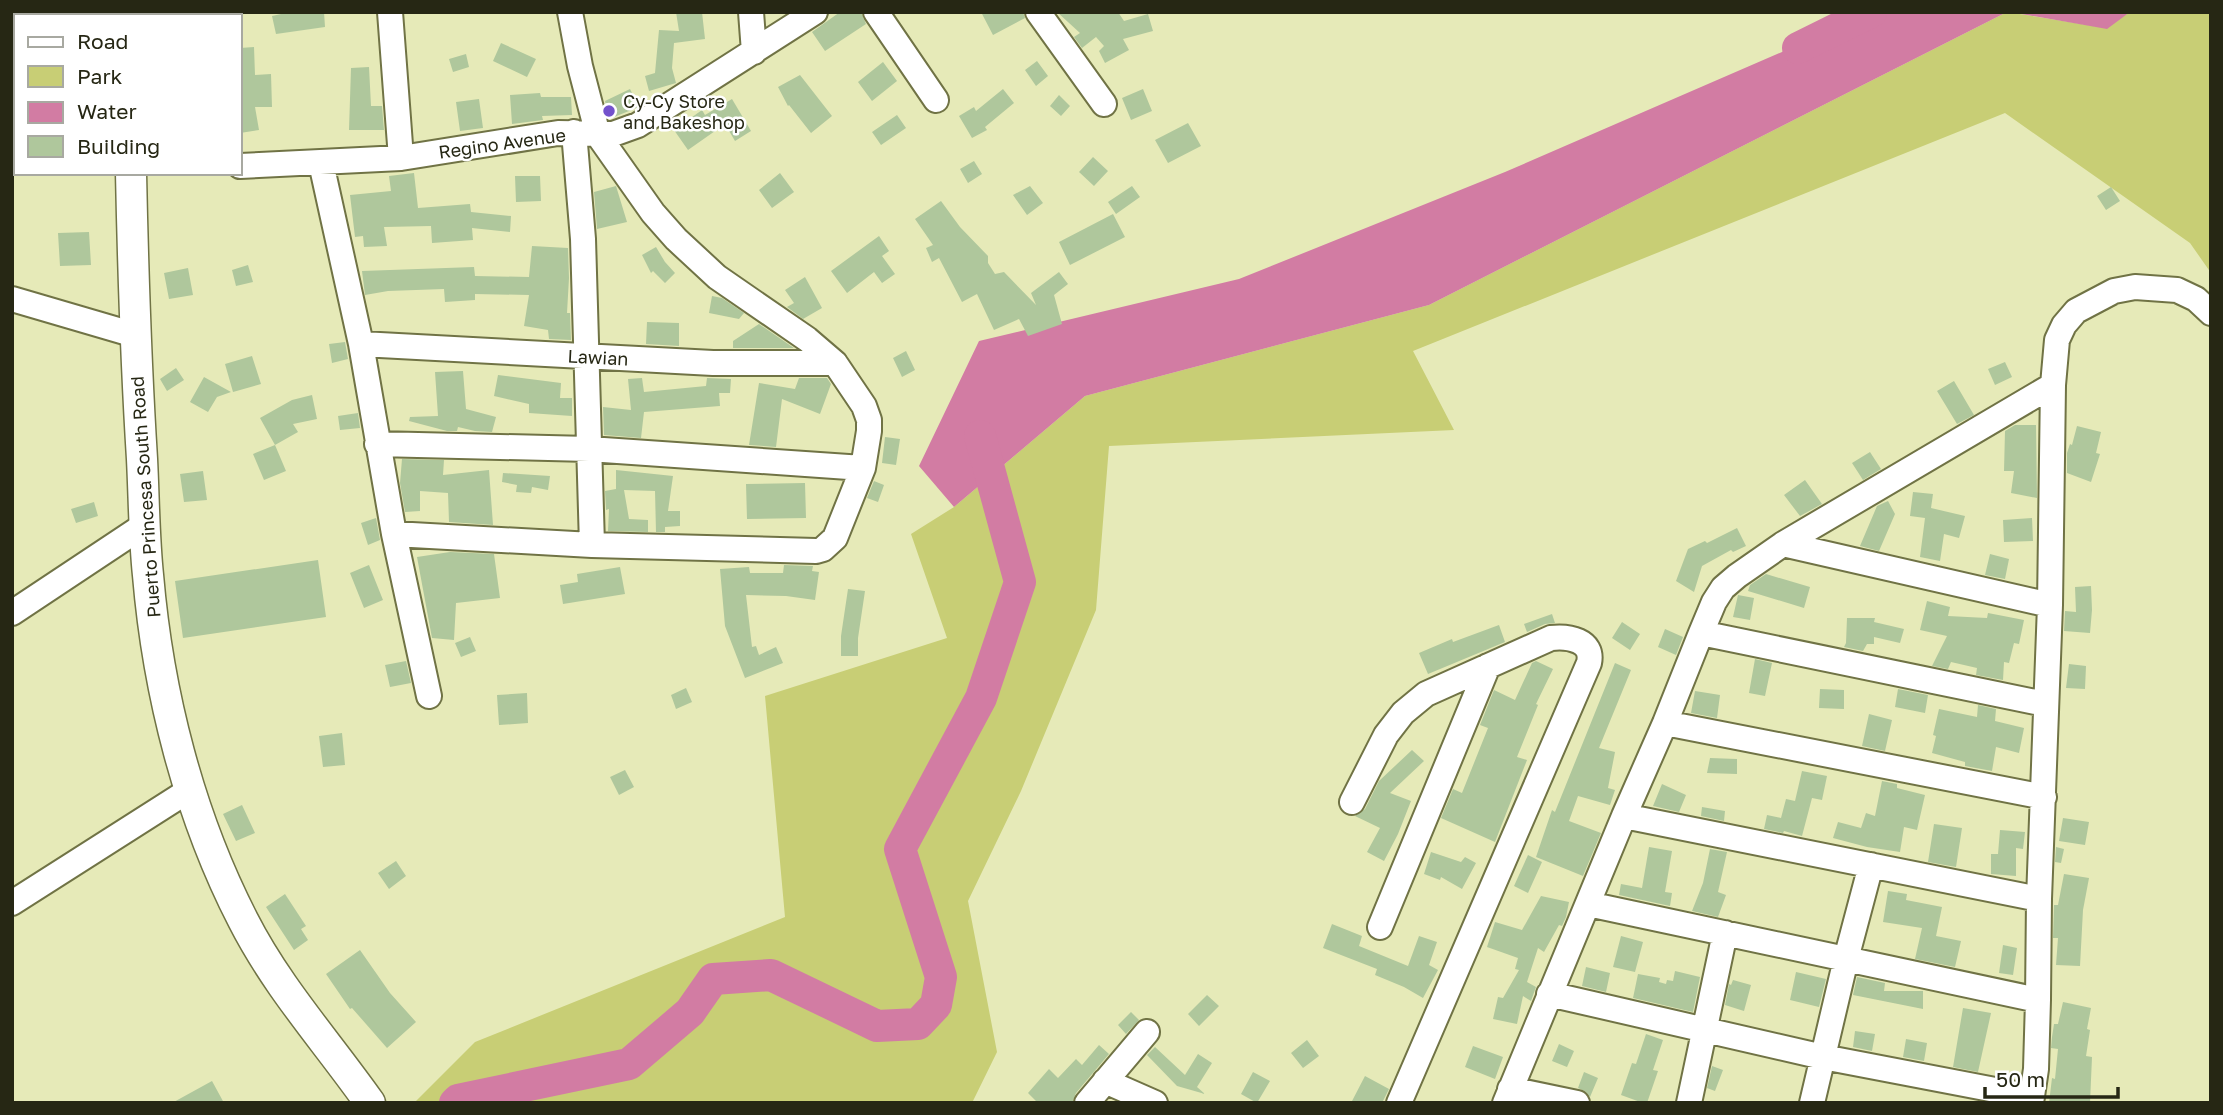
<svg xmlns="http://www.w3.org/2000/svg" width="2223" height="1115" viewBox="0 0 2223 1115" font-family="'Golos Text',sans-serif">
  <rect width="100%" height="100%" fill="#e6eab8"/>
  <path fill="#c8ce75" d="M2007 12 2106 28 2130 12H2211V273L2190 243 2005 113 1413 351 1454 430 1109 446 1096 610 1021 791 968 901 997 1052 972 1103 416 1101 475 1042 785 917 765 696 947 638 911 534 954 507 1085 396 1429 305Z"/>
  <path fill="#d27ca3" d="M1874 12H2007L1429 305 1085 396 954 507 919 466 979 341 1239 279 1505 172Z
    M2010 12H2130L2107 29Z"/>
  <g fill="none" stroke-linecap="round" stroke-linejoin="round">
    <path stroke="#d27ca3" stroke-width="32" d="M1798 48 1871 12
      M455 1103 458 1100 629 1064 690 1012 713 979 771 975 877 1026 918 1024 936 1005 941 977 900 849 981 698 1020 582 980 436"/>
  </g>
  <path fill="#afc79c" d="M290 12H324L325 27 276 34 272 16Z
    M676 12H702L705 39 674 43 672 68 676 83 649 91 645 76 655 73 659 30 679 31Z
    M840 12H861L866 24 825 51 812 32Z
    M981 12H1023L1025 18 993 35Z
    M1057 12H1118L1124 21 1148 14 1153 31 1123 39 1129 50 1105 63 1099 51 1104 46 1096 37 1082 48 1074 37 1080 33Z
    M501 43 536 59 527 77 493 61Z
    M254 47 255 75 271 74 272 107H255L259 130 240 133V48Z
    M466 54 469 67 453 72 449 59Z
    M1037 61 1048 76 1036 86 1025 70Z
    M883 62 897 81 872 101 858 82Z
    M369 67 371 106H382L384 130H349L351 68Z
    M800 75 832 116 811 133 789 105 788 106 778 87Z
    M630 89 639 107 609 119 605 101Z
    M1003 89 1014 103 985 127 987 130 972 138 959 116 974 107 976 111Z
    M1143 89 1152 111 1131 120 1122 98Z
    M540 93 541 97H571L572 115 542 116 543 120 512 124 510 95Z
    M1059 95 1070 106 1061 116 1050 106Z
    M479 99 483 128 460 131 456 102Z
    M732 99 751 131 735 141 725 124 688 150 674 130 702 110 705 115Z
    M897 115 906 128 881 145 872 132Z
    M1188 123 1201 146 1168 163 1155 140Z
    M1093 157 1108 171 1094 186 1079 172Z
    M974 161 982 174 968 183 960 169Z
    M414 173 418 208 470 204 471 212 511 216 510 232 472 228 473 240 432 243 431 226 384 227 387 246 364 247 363 236 355 237 350 195 391 191 389 176Z
    M780 173 794 192 772 208 759 190Z
    M515 176H540L541 201 516 202Z
    M616 186 627 222 597 229 594 192Z
    M1030 186 1043 203 1027 215 1013 195Z
    M1132 186 1140 197 1116 214 1108 202Z
    M2111 187 2120 201 2106 210 2097 196Z
    M941 201 960 227 988 256V263L995 274 1004 272 1036 305 1031 293 1059 272 1068 284 1054 295 1062 324 1028 336 1019 319 994 330 977 294 962 302 939 258 932 262 926 248 933 245 915 219Z
    M1113 214 1125 237 1070 265 1059 242Z
    M89 232 91 265 60 266 58 233Z
    M879 236 889 251 882 256 895 274 882 283 874 272 847 293 831 271Z
    M532 246 568 248 569 278 567 313H570L571 340 549 339 548 330 524 326 529 295 475 294V300L445 302 444 289 388 291 365 295 362 271 474 267 475 276 529 277Z
    M656 247 665 262 675 273 665 283 653 271 651 273 642 255Z
    M248 265 253 282 236 286 232 270Z
    M188 268 193 295 169 299 164 273Z
    M805 277 822 308 803 319 787 307 794 303 785 290Z
    M712 296 722 298 744 313 739 319 709 313Z
    M647 322 679 323V346L646 344Z
    M759 324 794 348H733V341Z
    M345 342 348 359 332 363 329 344Z
    M906 351 915 370 902 377 893 358Z
    M252 356 261 384 233 392 225 364Z
    M2005 362 2012 377 1995 385 1988 369Z
    M176 368 184 380 167 391 160 379Z
    M463 371 466 409 496 417 492 432 475 431 458 427 457 431H447L409 421 410 417 438 416 435 372Z
    M498 375 561 383 560 398H572V416L529 413V404L494 396Z
    M204 377 231 392 217 397 208 412 190 402Z
    M642 378 644 392 706 386 707 378 731 379 730 393H719L720 406 644 412 641 438 604 435 603 407 631 410 628 379Z
    M799 378H827L831 384 820 414 782 399 776 447 749 445 759 383 795 389Z
    M1954 381 1974 415 1957 424 1937 391Z
    M312 395 317 419 293 424 298 432 275 445 260 418 292 400Z
    M358 413 360 428 340 430 338 416Z
    M2015 425H2036L2037 498 2011 493 2014 471H2004L2005 431Z
    M2077 426 2101 432 2096 453 2100 454 2091 482 2067 473V453L2070 444 2072 445Z
    M885 437 900 439 896 465 882 463Z
    M275 445 286 471 264 480 253 454Z
    M1870 452 1881 469 1863 480 1852 463Z
    M402 459 444 460 443 475 489 470 493 525 449 522 448 493 420 491V511L405 512 400 483Z
    M616 470 673 476 668 511H680V526L665 527V532H656L655 491 624 490 629 519 648 520V532L608 531 609 509 606 510 605 491 616 489Z
    M203 471 207 500 184 502 180 474Z
    M503 473 550 476 548 490 532 487 531 493 516 492 517 485 502 482Z
    M1805 480 1822 504 1800 516 1784 495Z
    M874 481 884 485 878 502 867 498Z
    M805 483 806 518 747 519 746 484Z
    M1913 492 1933 494 1931 508 1965 516 1959 538 1944 534 1940 561 1920 557 1925 518 1910 516Z
    M1888 501 1895 514 1879 551 1860 546 1877 506Z
    M94 502 98 516 76 523 71 509Z
    M376 518 380 540 368 545 361 523Z
    M2032 518 2033 541 2004 542 2003 520Z
    M1737 528 1746 546 1733 552 1731 550 1702 566 1694 592 1676 581 1688 549 1705 541 1707 543Z
    M450 552 494 554 500 598 456 603 454 640 432 638 417 557Z
    M1990 554 2009 559 2005 579 1985 575Z
    M318 560 326 617 183 638 175 581Z
    M369 565 383 600 364 608 350 573Z
    M784 565 813 566 812 571 819 572 815 600 786 596 746 595 752 647 756 646 759 655 776 647 783 663 745 678 725 626 720 569 749 567 750 573H783Z
    M620 567 625 594 563 604 560 585 578 582 577 574Z
    M1766 574 1810 587 1804 608 1748 591 1750 585Z
    M2091 586 2092 610 2090 633 2064 631 2065 611 2076 612 2075 587Z
    M848 589 865 591 858 638V656H841V636Z
    M1738 595 1754 598 1750 620 1733 617Z
    M1927 601 1950 607 1948 616 1987 618 1988 613 2024 620 2019 644 2014 643 2009 663 2004 662 2003 680 1976 675 1977 668 1951 662 1948 669 1932 666 1947 636 1920 630Z
    M1552 614 1555 623 1545 624 1527 632 1524 624Z
    M1847 618H1875L1874 622 1904 629 1900 643 1874 637V644H1867L1863 651 1844 647 1846 643Z
    M1622 622 1640 634 1630 650 1612 638Z
    M1499 625 1505 642 1428 674 1419 653 1452 639 1453 642Z
    M1665 629 1683 637 1676 655 1658 647Z
    M470 637 476 651 461 657 455 643Z
    M1755 659 1772 663 1765 696 1749 693Z
    M406 661 411 683 390 687 385 665Z
    M1536 661 1553 669 1536 704 1538 705 1517 757 1527 760 1495 842 1441 818 1453 789 1462 793 1488 728 1480 725 1494 690 1515 700 1532 663Z
    M1615 663 1631 670 1599 748 1615 752 1608 788 1615 790 1610 805 1578 796 1569 821 1601 833 1583 876 1536 857 1552 810 1555 812Z
    M2069 664 2086 666 2085 689 2066 688Z
    M686 688 692 702 676 709 671 695Z
    M1820 689 1844 690V709L1819 708Z
    M1898 689 1928 695 1925 713 1895 707Z
    M1695 691 1720 695 1717 718 1691 713Z
    M527 693 528 723 499 725 497 695Z
    M1978 705 1996 709 1995 721 2024 728 2019 753 1996 747 1992 771 1965 766V762L1932 753 1936 736 1933 735 1939 709 1977 717Z
    M1869 714 1892 720 1885 751 1862 746Z
    M342 733 345 765 323 767 319 736Z
    M1412 750 1424 761 1390 793 1411 801 1398 834 1384 861 1367 852 1380 828 1355 816 1365 809 1379 781Z
    M1710 758 1737 759V774L1707 773Z
    M625 770 634 787 619 795 610 777Z
    M1802 771 1827 776 1822 800 1812 798 1802 836 1784 831 1783 833 1764 829 1767 815 1781 818 1786 799 1795 801Z
    M1882 781 1897 784V788L1925 795 1917 830 1904 827 1900 852 1867 847 1833 838 1838 822 1861 828 1866 813 1875 816Z
    M1662 784 1686 795 1679 812 1653 806Z
    M242 805 255 833 236 841 223 814Z
    M1702 807 1725 811 1724 821 1701 816Z
    M2063 818 2089 822 2085 845 2059 841Z
    M1934 824 1962 828 1956 867 1928 862Z
    M2000 830 2025 832 2023 849 2016 848V876L1991 874V854H1998Z
    M1649 847 1672 851 1665 892 1672 893 1670 906 1619 895 1621 884 1642 888Z
    M2056 847 2064 849 2061 863 2055 862Z
    M1710 849 1727 852 1718 892 1726 895 1718 917 1692 911 1703 883Z
    M1431 852 1461 862 1465 857 1476 863 1462 889 1441 877 1440 880 1424 874Z
    M1528 855 1542 862 1528 893 1514 886Z
    M396 861 406 876 389 889 378 873Z
    M2064 874 2089 878 2083 910 2080 966 2056 965 2058 938H2053L2054 905H2058Z
    M1888 891 1907 894 1906 900 1942 907 1936 936 1961 941 1955 967 1915 959 1922 928 1883 922Z
    M285 894 306 926 301 929 308 940 294 950 266 907Z
    M1541 896 1569 902 1566 917 1562 926 1559 925 1544 952 1538 948 1527 982 1536 987 1531 1001 1523 996 1517 1024 1493 1019 1498 997 1503 998 1519 970 1515 969 1518 958 1487 947 1495 922 1522 930Z
    M1332 924 1362 936 1359 946 1408 966 1419 936 1437 942 1429 965 1438 970 1423 998 1404 987 1375 975 1377 969 1323 948Z
    M1621 936 1643 942 1635 972 1613 967Z
    M2003 945 2017 948 2013 975 1999 973Z
    M360 950 390 993 416 1022 387 1048 352 1008 350 1009 326 974Z
    M1586 967 1610 973 1606 992 1582 986Z
    M1675 971 1700 977 1693 1012 1633 998 1638 974 1660 978 1659 982 1666 984 1667 980 1673 981Z
    M1796 972 1826 979 1819 1007 1790 1000Z
    M1857 977 1885 983 1884 991H1923V1009L1853 995Z
    M1733 980 1751 985 1744 1011 1725 1005 1729 984 1731 985Z
    M1207 995 1219 1006 1199 1026 1188 1014Z
    M2063 1002 2091 1008 2087 1029 2090 1030 2086 1056 2092 1057 2090 1103H2049L2052 1078 2055 1079 2058 1049 2051 1048 2052 1037 2054 1024H2058Z
    M1963 1008 1991 1013 1978 1072 1953 1067Z
    M1131 1012 1139 1020 1126 1034 1118 1025Z
    M1855 1031 1875 1034 1872 1051 1853 1047Z
    M1646 1034 1663 1040 1653 1070 1658 1071 1647 1103H1643L1621 1095 1632 1063 1636 1064Z
    M1906 1039 1927 1043 1924 1061 1903 1057Z
    M1307 1040 1319 1056 1303 1068 1291 1053Z
    M1559 1044 1574 1051 1567 1067 1552 1061Z
    M1099 1045 1109 1054 1076 1093 1072 1103H1038L1028 1093 1049 1069 1058 1078 1076 1059 1082 1065Z
    M1473 1046 1503 1057 1495 1079 1465 1067Z
    M1155 1047 1185 1075 1198 1054 1212 1063 1197 1087 1205 1094 1177 1086 1147 1055Z
    M1712 1066 1723 1070 1715 1091 1707 1088Z
    M1253 1072 1270 1081 1257 1103 1241 1094Z
    M1584 1072 1598 1078 1590 1097 1586 1092 1578 1088Z
    M1365 1076 1389 1089 1382 1103H1351Z
    M212 1081 224 1103H172Z"/>
  <g fill="none" stroke-linecap="round" stroke-linejoin="round">
    <defs>
      <path id="minor" d="M390 12 401 158
        M751 12 754 52
        M876 12 936 100
        M1038 12 1104 104
        M574 132 583 239 592 545
        M321 163 361 344 394 534 592 545 816 551 823 549 835 538 863 468 869 431V420L864 406 835 363 807 339 717 277 676 239 653 213 598 135 580 66 570 12
        M240 166 401 158 558 133 613 134 638 125 815 12
        M12 299 135 335
        M361 344 713 363H835
        M377 444 589 449 863 468
        M394 534 429 696
        M1783 544 2050 605
        M12 613 146 524
        M1701 633 2045 704
        M1665 723 2044 797
        M1352 802 1386 735 1403 713 1426 694 1551 638C1568 636 1594 640 1589 663L1399 1103
        M1624 816 2039 899
        M12 903 191 789
        M1588 904 2038 1000
        M1380 927 1488 666
        M1549 994 1823 1057 2032 1097
        M1105 1081 1155 1103
        M1510 1089 1577 1103
        M1087 1103 1147 1032
        M1505 1103 1624 816 1665 723 1701 633 1714 602 1723 588 1737 576 1783 544 2053 385
        M1689 1103 1725 933
        M1812 1103 1846 959 1871 865
        M2031 1103 2036 1069 2038 1000 2039 899 2050 605 2053 385 2057 340 2064 325 2076 311 2114 291 2135 287 2177 290 2196 299 2211 313"/>
      <path id="major" d="M129 12V16
        M131 173C133 269 136 364 142 459 144 498 144 537 148 575 158 693 189 815 243 920 277 987 327 1042 370 1103"/>
    </defs>
    <use href="#minor" stroke="#707345" stroke-width="28"/>
    <use href="#major" stroke="#707345" stroke-width="33"/>
    <use href="#minor" stroke="#fff" stroke-width="24"/>
    <use href="#major" stroke="#fff" stroke-width="30"/>
  </g>
  <circle fill="#7352cc" stroke="#fff" stroke-width="2.5" cx="609" cy="111" r="7"/>
  <g text-anchor="middle" dominant-baseline="central" stroke-width="5" stroke-linejoin="round" paint-order="stroke">
    <g font-size="18" fill="#262714" stroke="#fff" text-anchor="start">
      <text x="623" y="101">Cy-Cy Store<tspan x="623" dy="21">and Bakeshop</tspan></text>
    </g>
    <g font-size="18" fill="#262714" stroke="#fff">
      <text transform="translate(502 143) rotate(-8)">Regino Avenue</text>
      <text transform="translate(598 357) rotate(3)">Lawian</text>
      <text transform="translate(145 497) rotate(-94)">Puerto Princesa South Road</text>
    </g>
  </g>
  <rect width="2223" height="1115" fill="none" stroke="#262714" stroke-width="28"/>
  <rect x="14" y="14" width="228" height="161" fill="#ffffff" stroke="#a8a9a1" stroke-width="2"/>
  <rect x="28" y="37" width="35" height="10" fill="#ffffff" stroke="#a8a9a1" stroke-width="2"/>
  <text x="77" y="49" font-size="21" fill="#262714">Road</text>
  <rect x="28" y="66" width="35" height="21" fill="#c8ce75" stroke="#a8a9a1" stroke-width="2"/>
  <text x="77" y="84" font-size="21" fill="#262714">Park</text>
  <rect x="28" y="102" width="35" height="21" fill="#d27ca3" stroke="#a8a9a1" stroke-width="2"/>
  <text x="77" y="119" font-size="21" fill="#262714">Water</text>
  <rect x="28" y="136" width="35" height="21" fill="#afc79c" stroke="#a8a9a1" stroke-width="2"/>
  <text x="77" y="154" font-size="21" fill="#262714">Building</text>
  <path d="M1985 1087v10h133v-10" fill="none" stroke="#262714" stroke-width="3.5"/>
  <text x="1996" y="1087" font-size="21" fill="#262714" stroke="#ffffff" stroke-width="5" paint-order="stroke">50 m</text>
</svg>
